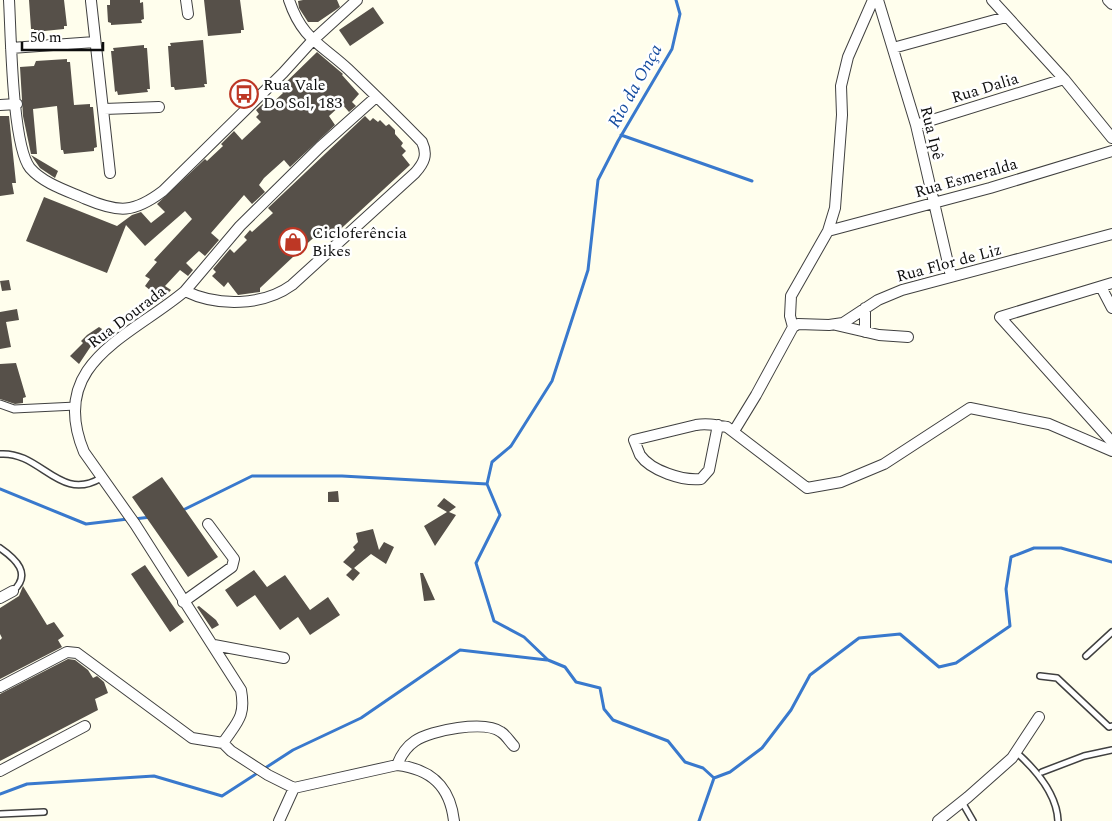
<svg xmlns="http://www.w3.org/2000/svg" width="1112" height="821" viewBox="0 0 1112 821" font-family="Spectral,serif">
  <rect width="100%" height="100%" fill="#fffeed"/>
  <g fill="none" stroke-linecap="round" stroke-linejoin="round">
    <path stroke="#3979cd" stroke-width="3" d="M621 135 752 181
      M487 484 500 515 476 563 494 621 524 637 548 660 565 667 576 682 600 688 604 709 613 720 668 741 685 762 703 768 714 778 730 772 762 748 791 710 810 675 859 638 900 634 939 667 956 663 1010 626 1006 589 1011 557 1034 548H1061L1112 562
      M487 484 492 462 511 446 552 381 588 270 598 180 618 141 672 49 680 14 676 0
      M0 489 86 524 128 519
      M181 511 252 476H342L487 484
      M134 519 151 517
      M0 794 27 784 154 776 222 796 293 750 361 718 460 650 547 660
      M699 821 714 778"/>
  </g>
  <path fill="#565049" d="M29 0H64L67 26H64V29L34 32V29H31Z
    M110 0H140V3L143 2 144 19 141 20 142 23 111 25V23L108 22 107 5H110Z
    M204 0H240L244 30H241V33L208 36Z
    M303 0H337L340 7 318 22H308L299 8 298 1Z
    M373 7 384 23 350 46 339 30Z
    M203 40 207 84H204L205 87 175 90 174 87H171L168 46H171L170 43Z
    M144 45V48H147L150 89H147L148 92 118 95 117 91 115 92 111 51H114L113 48Z
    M317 52 343 74 342 75 359 94 352 102 356 106 349 112 342 104 329 116 335 125 290 167 284 160 264 178 259 185 265 192 252 204 244 195 211 233 219 240 205 256 199 251 186 263 193 270 188 276 180 270 165 286 171 290 162 300 145 286 150 279 145 276 157 262 154 260 192 219 185 211 145 246 126 225 107 273 26 241 44 197 117 226 132 215 141 212 151 223 165 212 157 204 205 159 207 161 223 146 221 144 234 131 242 140 261 122 256 117 259 114 256 110 266 101 270 105 283 93 279 89Z
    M67 59V62H70L74 105 90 104V107H93L97 147 94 148V151L64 154 63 150H61L57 106 33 109 37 154H31L23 116 20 67 34 66 36 61Z
    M0 116H9L16 183H12L14 194 0 196Z
    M365 116 370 121 373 118 378 122 380 120 386 126 389 124 395 130V134L403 143 401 146 406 151 402 155 410 165 332 237 325 229 311 240 260 288V292L238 295 228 282 224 287 212 276 216 272 213 269 230 249 234 253 247 240 244 237 250 230 252 232 273 213 268 208Z
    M31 155 58 171 55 178 40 168Z
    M9 280 11 290 2 291 0 281Z
    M17 309 19 320 6 322 11 347 0 349V312Z
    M99 327 102 329 97 337 99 340 91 346 79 364 70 356 83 343 81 341 87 335Z
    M16 363 26 397 23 398V403L15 404 0 399V364Z
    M162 477 218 557 188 577 132 497Z
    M338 491 339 502H328V492Z
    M444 498 456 507 449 512 456 515 435 546 424 526 447 512 437 506Z
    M373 529 379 550 384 542 394 547 386 564 371 554 354 568 360 573 353 581 346 575 352 569 343 562 355 550 353 547 358 542 356 533Z
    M145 565 184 622 170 632 131 574Z
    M254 570 267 587 285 575 310 610 328 597 340 615 310 635 298 617 280 630 255 595 237 607 225 590Z
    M420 573H423L435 600 424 601Z
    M23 586 47 625 54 622 64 636 58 640 62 647 0 679V640L2 638 0 634V608L19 596Z
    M199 606 216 620 219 625 212 629 197 607Z
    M68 659 75 660 88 670 93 678 97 676 104 682 108 693 95 699 98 710 0 761V694Z"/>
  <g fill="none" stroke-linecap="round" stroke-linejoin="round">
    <defs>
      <path id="service" d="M0 454C41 451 59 503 101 478
        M0 548C16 559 32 574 13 591
        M1086 656 1112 632
        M1040 676 1057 678 1109 727 1112 726
        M1016 752C1035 769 1057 794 1058 821
        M1042 772 1084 756 1112 750
        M962 802 973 821
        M0 814 44 812"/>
      <path id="pedestrian" d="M0 404 14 409 76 406"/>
      <path id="minor" d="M9 0C11 34 12 145 30 168 44 184 68 191 86 199 119 213 134 213 163 191L283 73 312 41 357 0
        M186 0 188 14
        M878 0 916 125 951 276
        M992 0 1064 79 1112 138
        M1108 0 1112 4
        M91 1 110 173
        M11 48 95 42
        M893 48 1006 17
        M0 105 17 104
        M104 109 159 107
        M916 125 1064 79
        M828 231 990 188 1112 151
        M1112 283 1000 317 1112 442
        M1101 287 1112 308
        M185 291 240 226 320 147 376 97
        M836 325 879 335 908 337
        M793 327 790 316 791 296 828 231 835 208 842 115 841 86 848 57 873 0
        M865 332V308
        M718 425 709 470 701 479C683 481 651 471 640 455 638 450 636 445 634 440L696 425C707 423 716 425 727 427L807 488 841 482 884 464 970 408 1049 424 1112 451
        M734 431 756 395 793 327 798 324 829 325 843 323 878 300 902 290 1112 234
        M0 598 13 591
        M183 602 232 567 234 559 208 524
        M214 645 284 658
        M0 687 67 652 77 653 192 738 223 743
        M223 743C237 722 246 717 241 690L135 524 84 452C47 363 130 337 185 291 218 307 263 306 292 285L415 173C424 163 428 155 422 142 398 117 373 93 348 69 321 44 302 39 289 0
        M223 743 231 751 268 775 294 788 397 765C431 769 450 786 454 821
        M397 765C401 755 406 747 415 741 431 730 485 720 501 732 506 735 510 742 514 746
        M0 771 85 726
        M279 821 294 788
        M938 821 968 797 1012 758 1039 717"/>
    </defs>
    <use href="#service" stroke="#404040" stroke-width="8"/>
    <use href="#pedestrian" stroke="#404040" stroke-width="9"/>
    <use href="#minor" stroke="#404040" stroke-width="12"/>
    <use href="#service" stroke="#fff" stroke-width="5"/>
    <use href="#pedestrian" stroke="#fff" stroke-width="7"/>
    <use href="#minor" stroke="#fff" stroke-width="10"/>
  </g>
  <defs>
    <symbol id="bus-ring" viewBox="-11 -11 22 22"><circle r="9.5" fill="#fff" stroke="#bd3725" stroke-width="1.5"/><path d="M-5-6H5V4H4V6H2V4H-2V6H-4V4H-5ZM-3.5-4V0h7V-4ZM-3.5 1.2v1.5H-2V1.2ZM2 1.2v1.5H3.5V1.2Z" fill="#bd3725"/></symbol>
    <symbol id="shop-ring" viewBox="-11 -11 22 22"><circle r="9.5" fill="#fff" stroke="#bd3725" stroke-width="1.5"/><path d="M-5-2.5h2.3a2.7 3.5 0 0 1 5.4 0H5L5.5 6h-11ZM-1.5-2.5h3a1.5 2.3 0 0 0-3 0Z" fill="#bd3725"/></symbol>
  </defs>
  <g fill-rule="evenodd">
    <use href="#bus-ring" x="228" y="78" width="32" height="32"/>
    <use href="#shop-ring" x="277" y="226" width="32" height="32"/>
  </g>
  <g text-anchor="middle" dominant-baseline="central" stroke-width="5" stroke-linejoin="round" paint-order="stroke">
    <g font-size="16" fill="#0d0d0d" stroke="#fff" text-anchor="start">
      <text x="263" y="85">Rua Vale<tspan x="263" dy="18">Do Sol, 183</tspan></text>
      <text x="312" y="233">Cicloferência<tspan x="312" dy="18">Bikes</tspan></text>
    </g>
    <g font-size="16" fill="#0d0d0d" stroke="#fff">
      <text transform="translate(985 88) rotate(-17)">Rua Dalia</text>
      <text transform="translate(932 133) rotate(76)">Rua Ipê</text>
      <text transform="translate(966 178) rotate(-16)">Rua Esmeralda</text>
      <text transform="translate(949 263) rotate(-15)">Rua Flor de Liz</text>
      <text transform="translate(127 317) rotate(-37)">Rua Dourada</text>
    </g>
    <g font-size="18" font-style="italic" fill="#164c9f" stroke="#fff">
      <text transform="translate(635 86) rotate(-61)">Rio da Onça</text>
    </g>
  </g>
  <path d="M22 42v8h81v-8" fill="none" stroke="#0d0d0d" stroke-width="2.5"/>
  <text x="30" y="42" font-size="15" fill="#0d0d0d" stroke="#ffffff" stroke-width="4" paint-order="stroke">50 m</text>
</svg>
